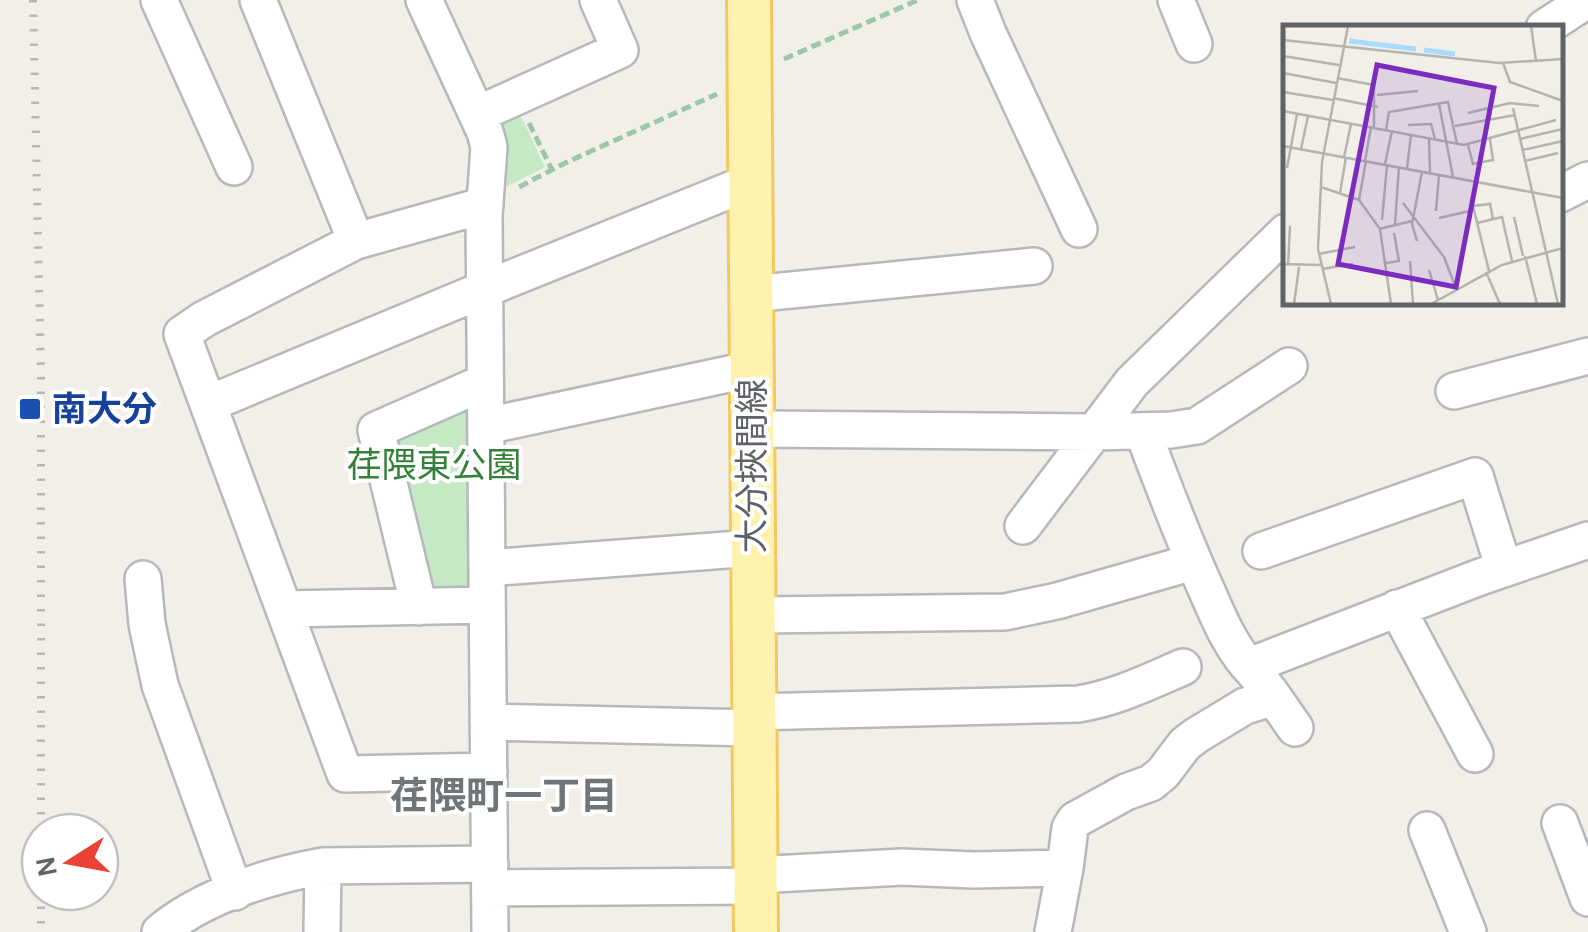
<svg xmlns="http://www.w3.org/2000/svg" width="1588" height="932" viewBox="0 0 1588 932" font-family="Karla,'Noto Sans JP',sans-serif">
  <rect width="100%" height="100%" fill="#f1efe8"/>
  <path fill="#c5e8c5" d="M518 110 545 167 504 188C496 167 497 139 503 116Z
    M476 402V590L431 598 391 434Z"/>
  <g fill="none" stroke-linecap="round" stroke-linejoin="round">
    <defs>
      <path id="minor" d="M159 0 234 167
        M258 0 356 241
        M424 0 485 132 489 147 484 216 490 932
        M975 0 988 33 1079 229
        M1176 0 1194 44
        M1544 28 1587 0
        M478 114 620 50 598 0
        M1560 194 1588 180
        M485 205 356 241 204 319 182 334 345 774 489 771
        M751 294 1034 266
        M1454 391 1588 356
        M208 404 485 289 750 182
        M486 426 752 369
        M752 429 1094 432 1171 430 1197 426 1289 366
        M1143 432C1163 485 1183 539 1207 591 1219 619 1232 650 1254 672
        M1023 526 1132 382 1286 232
        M1261 551 1475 476 1504 569
        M487 568 753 548
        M143 579 147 624 160 685 235 892
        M419 607 376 430 485 382
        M1397 608 1475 754
        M284 609 487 605
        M754 615 1005 612 1057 601 1193 562
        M1270 692 1295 728
        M754 712 1078 704C1116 698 1148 682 1183 667
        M488 722 754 728
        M1560 823 1588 898
        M1427 830 1468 932
        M755 875 902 867 974 870 1065 868 1070 828 1075 820 1126 792 1151 783 1163 773 1185 744 1197 735 1245 706 1265 700 1270 692 1254 672 1257 663 1480 577 1588 540
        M490 888 756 886
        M160 932C203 896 268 876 323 866L490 864
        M322 932 323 866
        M1053 932 1065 868"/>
      <path id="major" d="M749 0 756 932"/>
    </defs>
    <use href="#minor" stroke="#b5b8bc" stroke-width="40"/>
    <use href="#major" stroke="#f2c960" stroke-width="48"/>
    <path stroke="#9cc7a9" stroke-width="5" stroke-dasharray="10 5" stroke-linecap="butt" d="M784 59 918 0
      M529 123 552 170
      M519 187 565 163 717 94"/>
    <use href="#minor" stroke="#fff" stroke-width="35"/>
    <use href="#major" stroke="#fff2af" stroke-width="42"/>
    <path stroke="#b6b7b8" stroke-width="8" stroke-dasharray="2.5 12" stroke-linecap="butt" d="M33 0 41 377V832
      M41 892V932"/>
  </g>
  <rect fill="#1a4fb4" stroke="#fff" stroke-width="4" x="18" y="397" width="24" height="24" rx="5"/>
  <g text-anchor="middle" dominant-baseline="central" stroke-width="8" stroke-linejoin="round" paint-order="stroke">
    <g font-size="35" font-weight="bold" fill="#164399" stroke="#fff" text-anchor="start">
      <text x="52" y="409">南大分</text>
    </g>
    <g font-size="35" fill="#348238" stroke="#fff">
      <text x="434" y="465">荏隈東公園</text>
    </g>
    <g font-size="35" fill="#5f6368" stroke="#fff">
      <text transform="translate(752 466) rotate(-90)">大分挾間線</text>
    </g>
    <g font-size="38" font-weight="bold" fill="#70757a" stroke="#fff">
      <text x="504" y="796">荏隈町一丁目</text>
    </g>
  </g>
  <g transform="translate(1283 25)">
    <rect width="280" height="280" fill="#f1efe8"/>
    <path fill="none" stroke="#aadaff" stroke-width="5" d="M66 16 133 24M141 25 172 29"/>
    <path fill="none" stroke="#b3b3b1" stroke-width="2.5" d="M248 1 253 36M0 15 216 38 280 34M0 31 56 40M220 38 227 57 280 76M0 48 53 58M54 53 91 60V103M0 67 50 75M94 70 135 66M50 73 95 82M156 79 170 152M230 83 275 279M0 86 181 120 273 95M185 88 227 78 256 81M125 100 148 99 152 114M172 101 232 90M103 105 106 87 165 77 174 119M146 113 147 148M237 114 280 104M185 120 190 139 210 135 207 114M0 121 280 173M18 124 25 91M240 125 280 116M61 132 68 99M82 136 88 102M83 136 76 175 97 204 108 279M242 136 275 128M102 139 109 106M4 143 14 89M124 143 128 110M38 162 76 175M57 168 63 132M120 178 161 232 173 263M153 186 156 150M231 192 240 231M156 193 191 185M99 195 104 140M194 198 219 192 229 236M112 199 116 142M96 204 129 196M134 216 129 199 139 147M35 229 72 222M242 231 254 279M127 236 130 279M103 238 116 236 111 208M0 239 38 240M5 241 7 201M39 244 70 239M146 245 155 275M206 246 190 181 207 179 210 194M203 247 217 279M11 279 16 242M48 279 35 224 39 137 65 1M148 279 219 240 280 223"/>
    <path fill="#7b2cbf" fill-opacity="0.15" stroke="#7b2cbf" stroke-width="5" d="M94 40 211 63 173 262 55 239Z"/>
    <rect width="280" height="280" fill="none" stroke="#5f6368" stroke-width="5"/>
  </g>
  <g transform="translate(70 862) rotate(259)"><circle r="48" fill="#ffffff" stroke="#bfc1c3" stroke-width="2.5"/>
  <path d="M0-8L18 38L0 25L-18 38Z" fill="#ea4335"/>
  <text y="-15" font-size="28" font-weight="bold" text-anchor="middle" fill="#5f6368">N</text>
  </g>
</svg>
